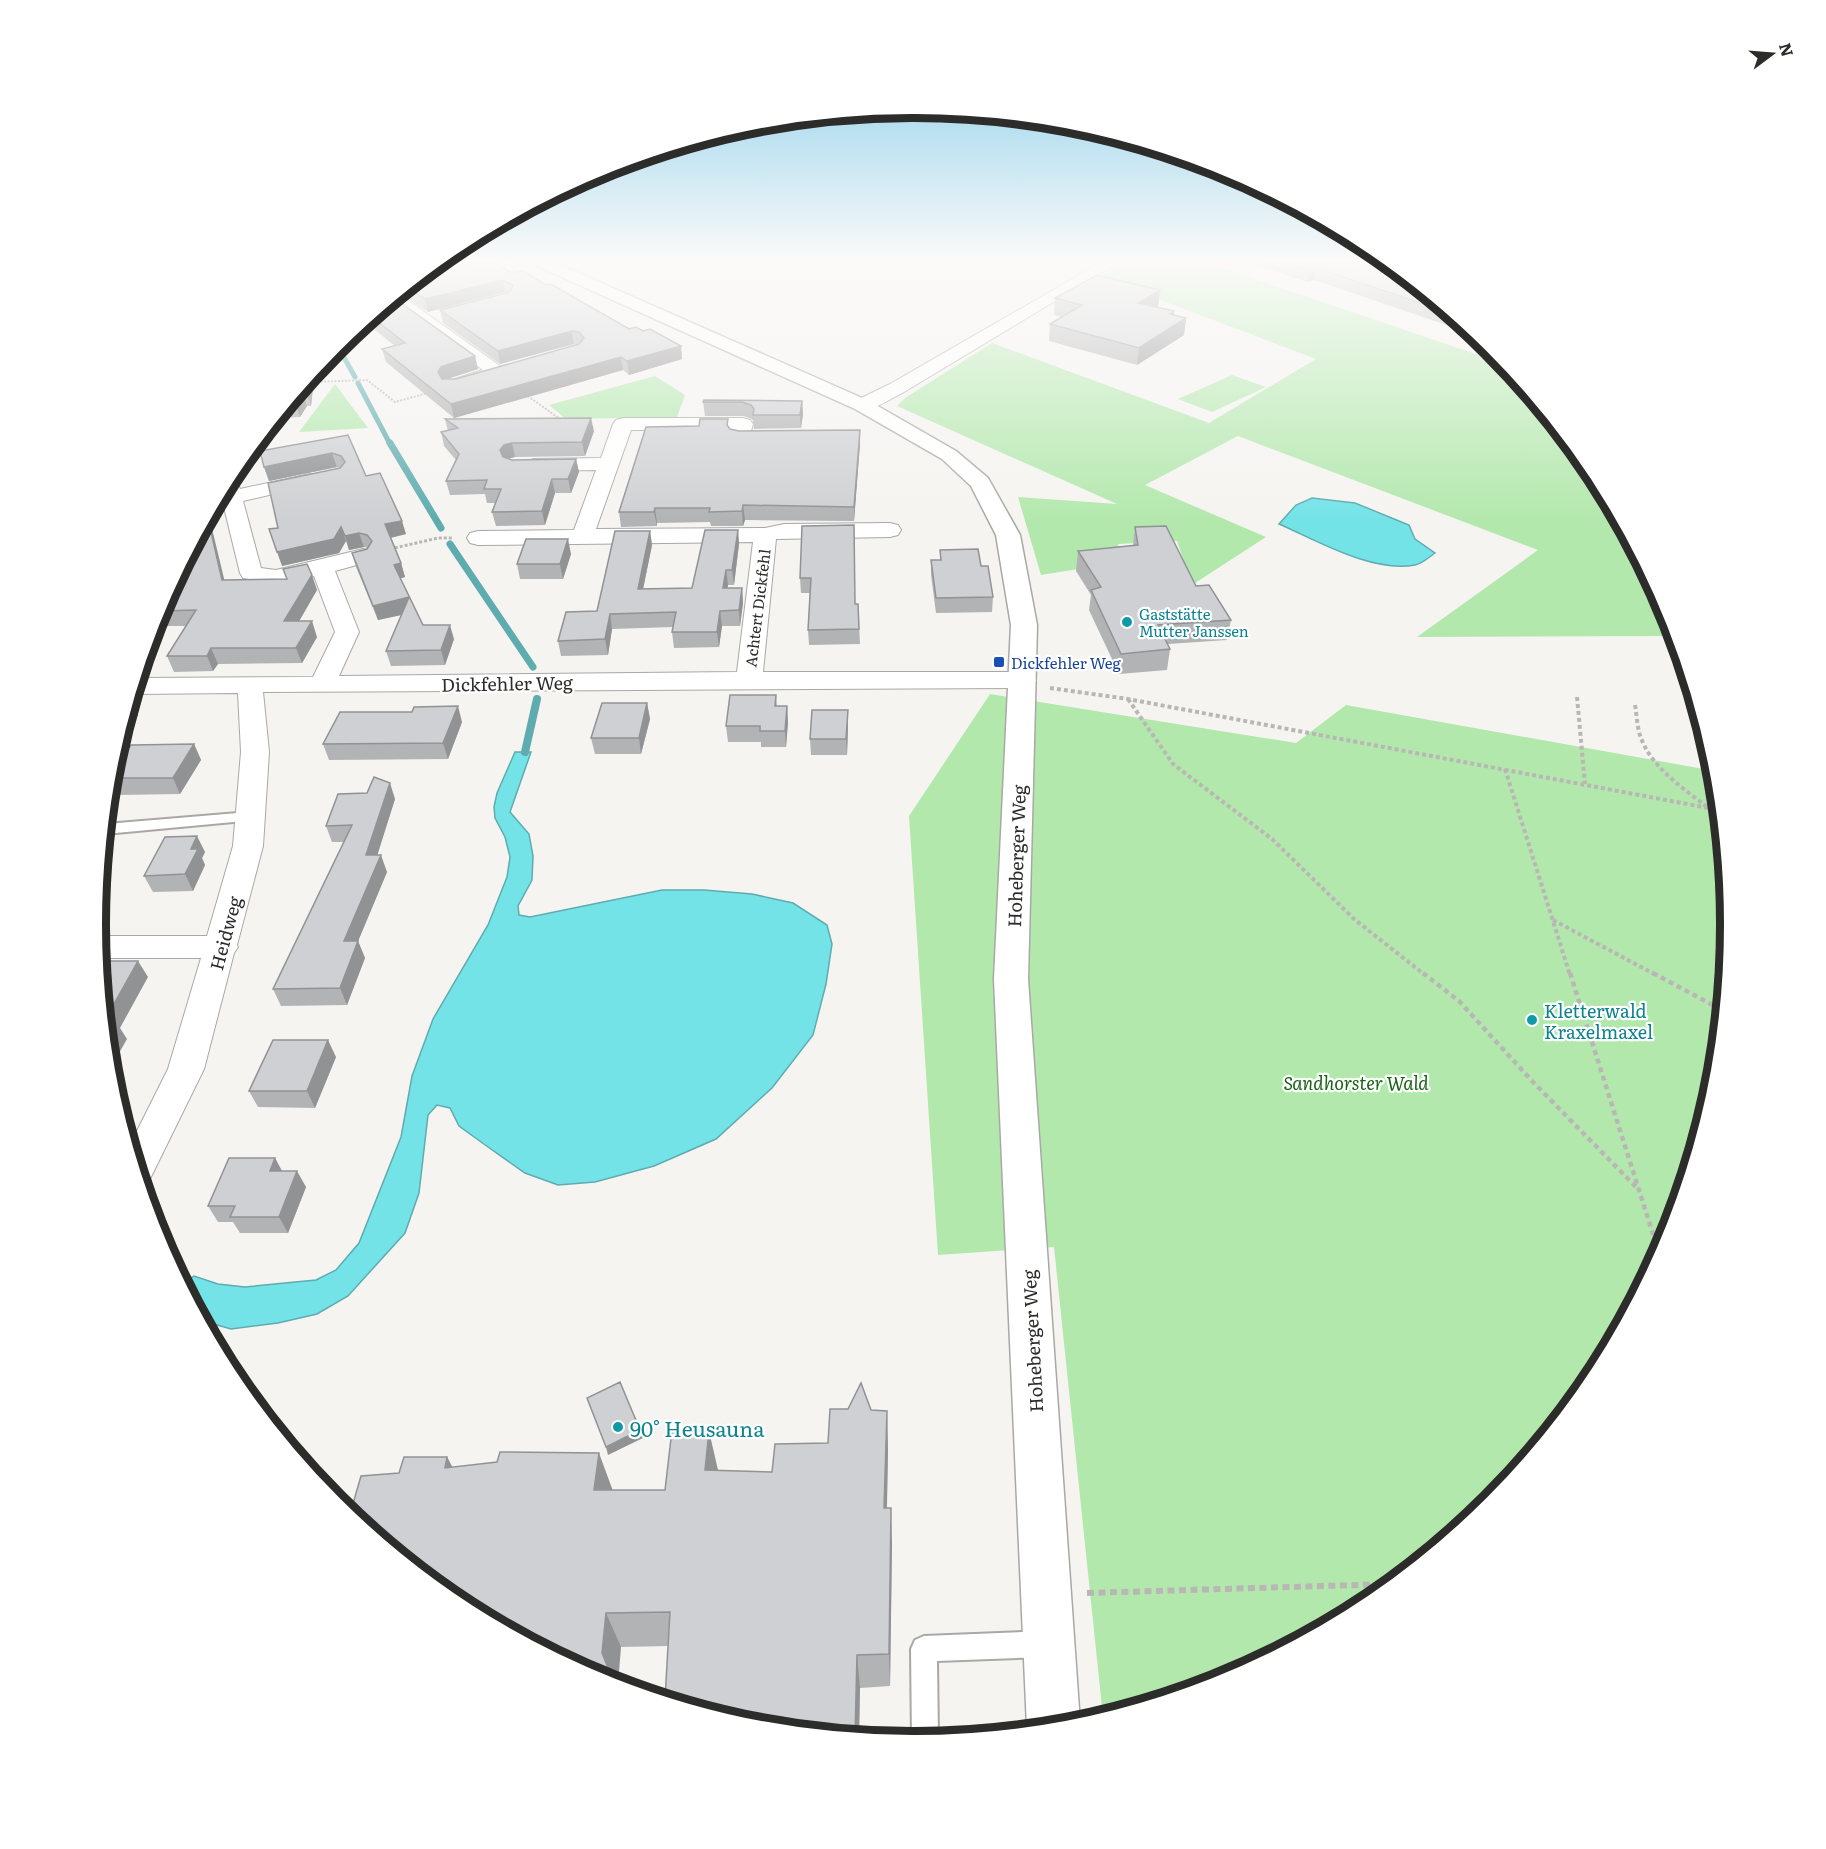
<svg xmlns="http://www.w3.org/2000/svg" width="1826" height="1849" viewBox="0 0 1826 1849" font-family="Literata,serif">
  <rect width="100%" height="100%" fill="#f6f4f1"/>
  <path fill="#b3e8ad" d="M1127 263H1208L1505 364 1592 471 1668 612 1675 636 1417 637 1538 550 1238 436 1145 485 1266 537 1192 585 1177 541 1118 544 1122 562 1041 575 1018 497 1117 504 897 406 905 398 992 343 1209 423 1316 359 1100 277Z
    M1232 375 1266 387 1212 412 1178 399Z
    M655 376 685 395 677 417 566 419 549 405Z
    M335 384 368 428 299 432Z
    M990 694 1296 743 1346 705 1715 771 1730 925 1714 1084 1668 1237 1592 1379 1490 1502 1367 1604 1225 1679 1103 1717 1054 1247 938 1255 909 816Z"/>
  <path fill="#73e3e8" stroke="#5eacaf" stroke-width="1.5" d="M1312 498 1355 503 1409 525 1415 539 1435 553C1429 557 1422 564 1415 565 1372 573 1318 541 1279 524L1296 505Z
    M515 752H531L510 812 529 834 533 856 532 880 518 906 519 915 530 917 662 890H704L752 894 793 903 827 925 832 944 826 984 813 1035 772 1088 716 1139 654 1166 595 1182 558 1185 525 1173 488 1147 459 1126 450 1108 437 1105 428 1115 419 1193 405 1233 348 1296 317 1314 278 1323 231 1329 203 1321 183 1283 194 1276 218 1284 245 1287 316 1280 336 1270 359 1243 401 1137 412 1076 433 1019 488 925 507 877 510 857 505 837 495 818 494 807 497 793Z"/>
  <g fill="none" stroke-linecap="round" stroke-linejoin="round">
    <path stroke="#5eacaf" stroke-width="5" d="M337 345 355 377
      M358 383 390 444"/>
    <path stroke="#5eacaf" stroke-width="7" d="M390 443 441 528
      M450 544 533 667"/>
    <path stroke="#5eacaf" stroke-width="8" d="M525 752 537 699"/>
    <defs>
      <path id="service" d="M250 812 255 814 258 817 255 820 105 834 106 824Z
        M1046 1631 1055 1635 1059 1644 1055 1653 1046 1657 937 1661 938 1739 912 1741 911 1649 915 1640 924 1636Z"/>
      <path id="minor" d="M1100 263H1118L904 392C890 399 871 413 855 409L853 405 855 401 890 384Z
        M399 294 503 368 506 372 503 376 461 389 455 387 452 383 455 379 483 370 389 302Z
        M623 418H743L750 420 753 424 751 431 784 433 787 437 784 441C769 445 748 445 733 441L730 437 732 430H631L596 529 765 528 784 524 890 523 898 525 901 530 898 535 890 537 776 539 763 672H1023L1032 675 1036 680 1032 685 1023 688 263 692 269 752 263 846 237 945 238 947 234 953 204 1069 150 1179 141 1182 130 1145 168 1069 201 958H99L97 936H207L233 846 241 752 238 693 136 694 134 693 138 678 313 677 335 632 314 576 276 584 243 578 240 573 221 495 231 476 235 478 240 489 310 474 317 476 320 480 317 484 243 501 261 568 276 570 363 549 371 551 374 556 371 561 335 571 359 632 339 676 737 672 753 542 478 545 470 543 467 538 470 533 478 531 574 530 596 470 534 471 527 469 524 465 527 461 534 459 601 458 613 424 616 420Z"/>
      <path id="tertiary" d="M535 263H556L869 401 956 451 988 478 1020 535 1037 625 1028 979 1080 1723 1028 1730 1027 1728 994 979 1011 625 996 535 971 486 942 459 855 409 537 266Z"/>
    </defs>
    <use href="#service" stroke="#a9a8a5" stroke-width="4"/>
    <use href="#minor" stroke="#a9a8a5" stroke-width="2"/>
    <use href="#tertiary" stroke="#a9a8a5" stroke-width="3"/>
    <path stroke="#b9b7b5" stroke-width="2" stroke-dasharray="2 1.5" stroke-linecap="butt" d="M310 382 367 380 395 402 428 393
      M525 394 560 419"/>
    <path stroke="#b9b7b5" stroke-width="3" stroke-dasharray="3 2" stroke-linecap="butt" d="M390 549 438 538H453"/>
    <path stroke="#b9b7b5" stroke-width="4" stroke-dasharray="4 3" stroke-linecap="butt" d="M1050 688 1128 699 1719 810
      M1577 697 1585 784
      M1128 699 1173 764 1272 839 1354 919 1425 975
      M1635 705C1637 716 1637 728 1641 738 1652 768 1683 788 1707 807
      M1505 769 1570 975
      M1553 920 1656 975"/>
    <path stroke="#b9b7b5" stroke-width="4.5" stroke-dasharray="5 4" stroke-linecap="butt" d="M1423 973 1459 1001 1533 1082 1640 1191
      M1570 973 1659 1253
      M1653 973 1722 1010"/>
    <path stroke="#b9b7b5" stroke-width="6" stroke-dasharray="7 4.5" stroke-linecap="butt" d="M1087 1593 1391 1584"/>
    <use href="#service" fill="#fff" fill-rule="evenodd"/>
    <use href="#minor" fill="#fff" fill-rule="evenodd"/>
    <use href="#tertiary" fill="#fff" fill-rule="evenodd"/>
  </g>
  <path fill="#b2b3b5" d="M1257 263H1358L1418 287 1476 335 1314 280 1307 282 1257 265Z
    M1362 263H1388L1403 275Z
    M512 273 546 285 629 329 643 331 681 346 682 359 629 375 623 370 454 418 386 362 382 349 395 346 365 322 394 298 475 356 478 369 447 379H456L579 344H574L500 364 443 323 440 310 507 293 505 292 428 312 400 294 424 274Z
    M1160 290 1158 307 1174 311 1173 315 1186 318 1184 335 1137 365 1049 341 1050 324 1062 317 1054 315 1055 298Z
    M315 371 311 406H307L300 417 277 418Z
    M802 401 803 414 801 428 754 429 753 421 752 419 744 416H705L703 402Z
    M445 419 594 431 585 456 515 457 509 458 512 460 576 459 579 472 571 493H555L545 525 496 526 492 512 496 503H487L485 494 450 495 446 481 456 460 444 446 441 432 448 431Z
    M728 419V427L730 429 739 431 860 430V444L854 521 745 520 743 526H711L710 522 657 523V526L621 527 619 512 699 426Z
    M348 435 366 476 406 534 391 538 401 563 405 577 400 578 423 625 454 639 445 665 391 666 386 651 402 615 378 620 356 567 352 553 367 549 368 548 364 547 349 550 346 541 339 553 282 566 340 468 337 467 269 481 264 467Z
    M802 526 855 604H858L860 644 809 645 808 630 810 593H801L800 578Z
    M1135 527 1231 620 1227 640 1168 644 1170 649 1167 670 1119 674 1089 610 1091 595 1076 571 1078 551 1133 546Z
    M738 530 739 544 734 585H728L727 588H742L743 603 740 626H722L719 647 674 648 672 632 673 627 612 629 608 655 561 656 558 641 597 611 650 531 652 545 643 589 692 588Z
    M940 550 981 566 993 597 992 612 936 613 931 575V560H940Z
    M571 554 563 579H520L517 564Z
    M225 580 317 590 299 621 317 637 302 663 218 664 213 671 174 672 167 656 187 626H167L160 611 176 587Z
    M776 695 777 706H787L788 722 786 747H761V742H728L726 726Z
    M647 703 650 719 641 754H595L591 738Z
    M462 722 448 759 329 760 323 744Z
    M848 726 847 755H811L810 739Z
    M194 744 201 760 180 794 117 795 110 782 111 775Z
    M395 799 377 855 387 872 358 941 365 958 347 1005 281 1006 273 989 344 842H332L326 826Z
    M205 852 202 858 205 865 193 891 153 892 144 876Z
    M336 1057 315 1108 258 1107 249 1091Z
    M275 1158 282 1171 306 1187 288 1233H240L233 1222H218L208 1206Z
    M871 1410 887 1411 888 1450 887 1508 892 1545 890 1686 860 1688 859 1736 753 1726 668 1646 621 1647 399 1473 447 1457 452 1467 612 1490H665L718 1470V1471L772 1472 828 1443Z"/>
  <path fill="#919294" d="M438 263H469L427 272Z
    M1316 268 1314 280 1307 282 1309 270Z
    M503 280 505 292 428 312 425 299Z
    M1160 290 1158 307 1139 303Z
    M1174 311 1172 327 1186 318 1184 335 1137 365 1139 348 1170 314Z
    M572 331 574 344 500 364 498 351Z
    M681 346 682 359 629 375 627 361Z
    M475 356 478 369 444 380 441 385 438 372 441 367Z
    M621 357 623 370 454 418 451 404Z
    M315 371 311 406 307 393 309 379Z
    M303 393 307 406 300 417 295 404Z
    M802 401 803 414 801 428 800 415Z
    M591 418 594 431 585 456 582 442Z
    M860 430V444L854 521V507Z
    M512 443 515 457 507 459 503 464 500 450 504 445Z
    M332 453 337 467 269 481 264 467Z
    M576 459 579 472 571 493 568 479Z
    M552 479 555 493 545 525 542 511Z
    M743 505 745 520 743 526 742 511Z
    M655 508 657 523V526L654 512Z
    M209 516 228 595 222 580 208 519Z
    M402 521 406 534 389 538 385 524Z
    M341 527 346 541 339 553 282 566 277 552Z
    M738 530 739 544 734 585 732 570Z
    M650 531 652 545 640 604 638 589Z
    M359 533 364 547 349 550 345 536Z
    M568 539 571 554 563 579 560 564Z
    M401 563 405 577 398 579 394 565Z
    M726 570 728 585 725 603 723 588Z
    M312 575 317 590 290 637 284 621Z
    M742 588 743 603 740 626 739 610Z
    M409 597 414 612 378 620 373 606Z
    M720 611 722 626 719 647 717 632Z
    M610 614 612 629 608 655 605 639Z
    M312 621 317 637 302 663 296 648Z
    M450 625 454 639 445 665 441 650Z
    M211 648 218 664 213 671 207 656Z
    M131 701 138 715 118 745Z
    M647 703 650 719 641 754 639 738Z
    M458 706 462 722 448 759 443 743Z
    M787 706 788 722 786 747 785 731Z
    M848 710V726L847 755 846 739Z
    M194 744 201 760 180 794 173 778Z
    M390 783 395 799 372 872 366 855Z
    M197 836 205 852 202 858 205 865 193 891 185 874 191 849Z
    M381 855 387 872 351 958 344 941Z
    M358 941 365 958 347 1005 340 988Z
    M138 961 148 977 120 1028 127 1039 110 1069 105 1020Z
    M328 1040 336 1057 315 1108 307 1091Z
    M275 1158 284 1175 270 1171Z
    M297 1171 306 1187 288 1233 279 1217Z
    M887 1411 888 1450 886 1545 884 1508Z
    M640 1430 643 1438 608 1455 606 1447Z
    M709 1431 718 1470 714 1508 705 1470Z
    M599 1453 613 1491 594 1490Z
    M447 1457 468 1496 445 1468Z
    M891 1508 892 1545 890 1686 889 1654Z
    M606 1613 621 1647 618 1684 614 1683 602 1653Z
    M857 1655 860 1688 859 1736H855Z"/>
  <path fill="#cfd0d3" stroke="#919294" stroke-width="1.5" d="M475 263H495L512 273 523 271 546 285 551 284 629 329 636 327 643 331 650 329 681 346 627 361 621 357 451 404 382 349 405 343 372 317 394 298 475 356 441 367 438 372 442 379H456L579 344 584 338 579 332 572 331 498 351 440 310 510 292 513 285 503 280 425 299 407 288 424 274Z
    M1287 263H1358L1397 274 1418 287 1448 312 1316 268 1309 270Z
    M1097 275 1160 290 1139 303 1174 311 1170 314 1186 318 1139 348 1050 324 1082 305 1055 298Z
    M309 379 307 393H303L295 404H288Z
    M704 400 802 401 800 415H753L754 409 751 405 742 402H703Z
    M591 418 582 442 512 443 504 445 500 450 503 457 512 460 576 459 568 479H552L542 511 492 512 501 489H484L487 480 446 481 459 454 441 432 458 428 445 419Z
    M700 419H728L727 425 730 429 739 431 860 430 854 507 743 505 742 511 709 512 710 508H655L654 512H619L646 427 699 426Z
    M348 435 366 476 380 473 402 521 385 524 401 563 394 565 423 625H450L441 650 386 651 409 597 373 606 352 553 367 549 372 541 367 535 359 533 345 536 341 527 334 539 277 552 269 529 278 528 268 483 340 468 345 462 341 456 332 453 264 467 260 451Z
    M208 519 222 580 287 579 283 569 307 564 312 575 284 621H312L296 648H211L207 656H167L196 610 160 611 176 587 175 581Z
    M854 525 855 604H858L859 629 808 630 811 578H800L802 526Z
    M1166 526 1196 586 1209 585 1231 620 1158 625 1170 649 1121 654 1091 590 1101 587 1078 551 1138 545 1135 527Z
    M705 530H738L732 570H726L723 588H742L739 610 720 611 717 632H672L676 612 610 614 605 639 558 641 566 612 597 611 615 531H650L638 589 692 588Z
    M526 539H568L560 564H517Z
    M978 549 981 566H988L993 597 936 598 931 560H941L940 550Z
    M730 695H776L775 706H787L785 731H760V726H726Z
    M602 703H647L639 738H591Z
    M458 706 443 743 323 744 340 712H412L414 707Z
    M812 710H848L846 739H810Z
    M194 744 173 778H110L111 775 131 745Z
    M374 777 390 783 366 855H381L344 941H358L340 988 273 989 352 825 326 826 338 794 367 793Z
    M197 836 191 849H198L185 874 144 876 165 837Z
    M100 961H138L105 1020Z
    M106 1022 117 1023 107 1039Z
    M273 1040H328L307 1091H249Z
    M229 1158H275L270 1171H297L279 1217H230L235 1206H208Z
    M620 1382 640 1430 606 1447 587 1398Z
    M861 1383 871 1410 887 1411 884 1508H891L889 1654 857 1655 855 1736 753 1726 665 1699 670 1612 606 1613 602 1653 614 1683 600 1679 459 1604 350 1514 361 1476 399 1473 404 1457H447L445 1468 497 1462 500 1452 599 1453 594 1490H665L672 1430 709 1431 705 1470 772 1472 775 1444 828 1443 830 1409H848Z"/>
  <linearGradient id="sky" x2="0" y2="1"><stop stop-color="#79c7e8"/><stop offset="0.5" stop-color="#fbfaf9"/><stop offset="1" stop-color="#fbfaf9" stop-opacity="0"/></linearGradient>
  <rect width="1826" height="521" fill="url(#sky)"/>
  <g fill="#0f9aa8" stroke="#fff" stroke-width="2">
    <circle cx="1127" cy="622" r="6"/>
    <circle cx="1532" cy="1020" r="6"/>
    <circle cx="618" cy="1427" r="6"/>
  </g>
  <rect fill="#1a4fb4" stroke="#fff" stroke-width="2" x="993" y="656" width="12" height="12" rx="3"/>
  <g text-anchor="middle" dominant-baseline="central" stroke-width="4.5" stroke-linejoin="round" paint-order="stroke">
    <g font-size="15" fill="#2c2c2b" stroke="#fff">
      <text transform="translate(757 608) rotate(-83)">Achtert Dickfehl</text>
    </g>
    <g font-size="15" fill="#0d838f" stroke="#fff" text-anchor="start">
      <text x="1139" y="613">Gaststätte<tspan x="1139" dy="17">Mutter Janssen</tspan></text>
    </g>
    <g font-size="15" fill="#164399" stroke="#fff" text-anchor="start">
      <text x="1011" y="662">Dickfehler Weg</text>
    </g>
    <g font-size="18" fill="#2c2c2b" stroke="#fff">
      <text transform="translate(507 683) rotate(-1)">Dickfehler Weg</text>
      <text transform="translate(1016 856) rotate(-88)">Hoheberger Weg</text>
      <text transform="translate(225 933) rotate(-75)">Heidweg</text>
      <text transform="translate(1032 1341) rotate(-93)">Hoheberger Weg</text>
    </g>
    <g font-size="18" fill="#0d838f" stroke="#fff" text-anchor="start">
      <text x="1544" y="1010">Kletterwald<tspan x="1544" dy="21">Kraxelmaxel</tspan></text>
    </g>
    <g font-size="18" font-style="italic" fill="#1a6414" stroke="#fff">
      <text x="1356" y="1082">Sandhorster Wald</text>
    </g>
    <g font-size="21" fill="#0d838f" stroke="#fff" text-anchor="start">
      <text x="630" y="1427">90° Heusauna</text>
    </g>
  </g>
  <path d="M0 0H1826V1849H0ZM912 118H914A806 806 0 0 1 1720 924V925A806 806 0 0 1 914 1731H912A806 806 0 0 1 106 925V924A806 806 0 0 1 912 118Z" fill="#fff" fill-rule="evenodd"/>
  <path fill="none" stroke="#2c2c2b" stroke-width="8" d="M912 118H914A806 806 0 0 1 1720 924V925A806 806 0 0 1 914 1731H912A806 806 0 0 1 106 925V924A806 806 0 0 1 912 118Z"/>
  <g transform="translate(1772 54) rotate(74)" stroke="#ffffff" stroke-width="4.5" paint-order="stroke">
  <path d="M0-4.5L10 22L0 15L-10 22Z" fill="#2c2c2b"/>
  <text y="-9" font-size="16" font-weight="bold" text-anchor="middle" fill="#2c2c2b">N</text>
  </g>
</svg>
